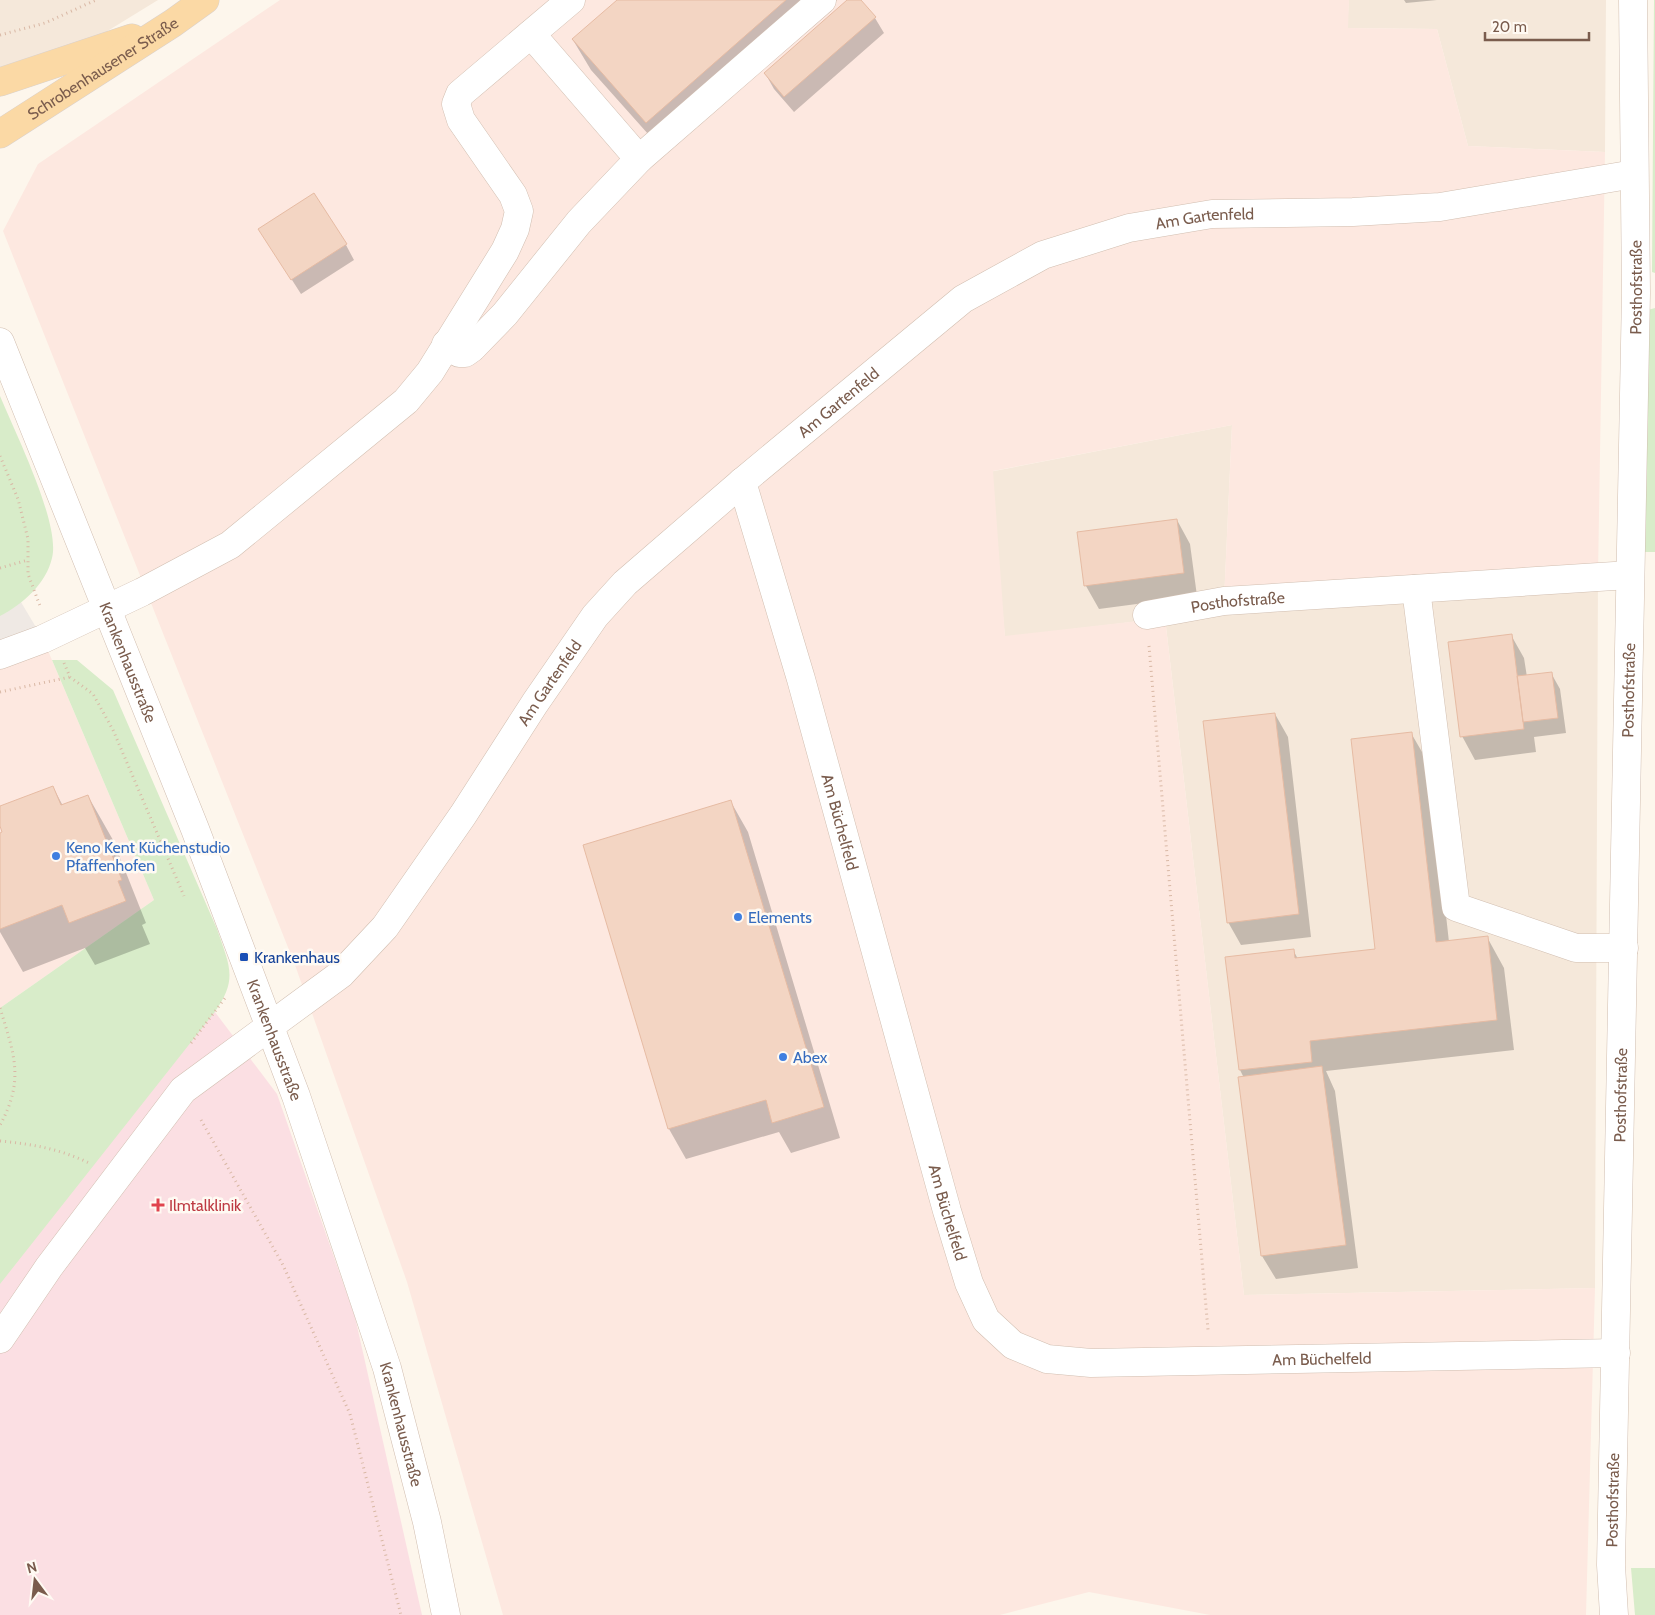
<svg xmlns="http://www.w3.org/2000/svg" width="1655" height="1615" viewBox="0 0 1655 1615" font-family="Cabin,sans-serif">
  <rect width="100%" height="100%" fill="#fdf6ec"/>
  <path fill="#f5e8da" d="M0 0H158L0 97Z
    M1349 0H1606L1605 152 1468 146 1437 29 1347 28Z
    M1232 425 1224 601 1598 575 1595 1288 1244 1295 1165 618 1005 637 989 472Z"/>
  <path fill="#fde8e0" d="M280 0H1349L1348 28 1437 29 1468 146 1605 152 1598 575 1224 601 1232 425 993 471 1005 636 1165 618 1244 1295 1595 1288 1586 1615H1210L1089 1592 1000 1615H503L407 1282 295 965 3 231 38 164Z
    M43 639 154 900 0 1008V655Z"/>
  <path fill="#efe9e4" d="M0 567 43 639 0 655Z"/>
  <path fill="#fbdfe3" d="M193 983 277 1094 355 1317 422 1615H0V1008Z"/>
  <path fill="#d8ecc9" d="M1654 0H1655V273L1652 272Z
    M1655 308V552H1643L1648 310Z
    M0 396C14 430 61 524 52 558 46 584 23 604 0 616Z
    M52 660H77L113 690 217 929C229 965 239 979 214 1013L0 1284V1008L154 900Z
    M1631 1568H1655V1615H1635Z"/>
  <path fill="#0003" d="M619 0H837L665 153 591 70 573 40Z
    M849 0H859L875 18 884 33 794 112 774 89 765 73Z
    M1404 0H1437L1406 3Z
    M269 244 346 245 354 260 301 294Z
    M1177 520 1190 544 1197 596 1099 609 1086 586Z
    M1511 635 1524 658 1527 677 1551 673 1560 689 1566 733 1534 737 1536 752 1475 760 1462 736Z
    M1275 714 1288 737 1311 937 1241 945 1228 922Z
    M1411 733 1429 764 1449 942 1487 937 1504 968 1514 1050 1326 1071 1335 1091 1358 1268 1276 1279 1262 1256 1239 1078H1244L1240 1070 1227 958 1293 950 1298 959 1377 950Z
    M53 787 63 806 88 796 113 840 146 923 142 925 150 944 95 965 85 948 23 972 0 932V834L4 833 0 823V808Z
    M731 802 748 832 840 1138 791 1153 779 1132 686 1159 669 1129 584 846Z"/>
  <path fill="#f3d5c3" stroke="#e6bba3" d="M617 0H786L646 123 572 39Z
    M847 0H861L876 17 784 97 764 73Z
    M314 193 347 244 291 280 258 229Z
    M1177 519 1184 573 1084 586 1077 532Z
    M1512 634 1524 729 1460 737 1448 642Z
    M1552 672 1558 718 1523 722 1517 676Z
    M1275 713 1299 914 1227 923 1203 721Z
    M1412 732 1436 942 1488 936 1497 1020 1310 1041 1312 1062 1239 1070 1225 957 1294 949 1295 958 1375 949 1351 739Z
    M53 786 61 805 88 795 122 880 118 881 126 901 69 923 62 905 0 929V833L2 832 0 826V806Z
    M731 800 824 1107 772 1123 766 1100 668 1129 583 845Z
    M1322 1066 1346 1245 1261 1256 1238 1077Z"/>
  <g fill="none" stroke-linecap="round" stroke-linejoin="round">
    <defs>
      <g id="minor">
        <path d="M531 34 639 159"/>
        <path id="s1" d="M0 342 195 829 296 1096 387 1368 427 1522 446 1615"/>
        <path d="M446 344 459 353H465L472 348 505 314 579 222 639 159 822 0"/>
        <path id="s2" d="M742 482 801 679 947 1211 969 1283 986 1320 1013 1345 1047 1359 1091 1363 1616 1353"/>
        <path d="M1416 589 1456 907 1576 948H1624"/>
        <path id="s3" d="M1147 615 1224 601 1630 575"/>
        <path d="M0 655 43 639 142 592 230 545 406 401 430 372 505 251 515 229 519 211 513 195 461 120 456 104 460 94 571 0"/>
        <path id="s4" d="M0 1339 49 1267 183 1090 341 974 385 927 463 815 535 703 595 616 625 583 742 482 963 299 1043 255 1129 228 1212 214 1353 212 1440 207 1634 174"/>
        <path id="s5" d="M1614 1615 1611 1565 1636 293 1633 0"/>
      </g>
      <g id="major">
        <path d="M0 82 132 38"/>
        <path id="s6" d="M0 134 173 23 205 0"/>
      </g>
    </defs>
    <use href="#minor" stroke="#d1beb0" stroke-width="29"/>
    <use href="#major" stroke="#dad1cd" stroke-width="29"/>
    <path stroke="#d9b8a5" stroke-width="3" stroke-dasharray="1 4" stroke-linecap="butt" d="M0 35 45 23 96 0
      M0 456 18 499 28 539V574L40 606
      M0 568 28 560
      M1149 646 1208 1330
      M64 663 70 677 93 694 113 730 184 896
      M0 692 70 677
      M0 1008C14 1054 25 1080 0 1125
      M191 1043 225 998
      M201 1120 283 1265 350 1414 401 1615
      M0 1141C32 1144 60 1149 89 1163"/>
    <use href="#minor" stroke="#fff" stroke-width="28"/>
    <use href="#major" stroke="#fbd9a5" stroke-width="28"/>
  </g>
  <g fill="#3f7fe0" stroke="#fffaf3" stroke-width="2">
    <circle cx="56" cy="856" r="5"/>
    <circle cx="738" cy="917" r="5"/>
    <circle cx="783" cy="1057" r="5"/>
  </g>
  <rect fill="#1a4fb4" stroke="#fffaf3" stroke-width="2" x="239" y="952" width="10" height="10" rx="2.5"/>
  <path fill="#e0444e" stroke="#fffaf3" stroke-width="2" d="M155.5 1197.5h5v5h5v5h-5v5h-5v-5h-5v-5h5z"/>
  <g text-anchor="middle" dominant-baseline="central" stroke-width="5" stroke-linejoin="round" paint-order="stroke">
    <g font-size="16" fill="#7a5c4d" stroke="#fffaf3">
      <text stroke="none"><textPath href="#s6" startOffset="122">Schrobenhausener Straße</textPath></text>
      <text stroke="none"><textPath href="#s4" startOffset="1689">Am Gartenfeld</textPath></text>
      <text stroke="none"><textPath href="#s5" startOffset="1328">Posthofstraße</textPath></text>
      <text stroke="none"><textPath href="#s4" startOffset="1269">Am Gartenfeld</textPath></text>
      <text stroke="none"><textPath href="#s3" startOffset="92">Posthofstraße</textPath></text>
      <text stroke="none"><textPath href="#s1" startOffset="345">Krankenhausstraße</textPath></text>
      <text stroke="none"><textPath href="#s4" startOffset="864">Am Gartenfeld</textPath></text>
      <text stroke="none"><textPath href="#s5" startOffset="925">Posthofstraße</textPath></text>
      <text stroke="none"><textPath href="#s2" startOffset="354">Am Büchelfeld</textPath></text>
      <text stroke="none"><textPath href="#s1" startOffset="750">Krankenhausstraße</textPath></text>
      <text stroke="none"><textPath href="#s5" startOffset="520">Posthofstraße</textPath></text>
      <text stroke="none"><textPath href="#s2" startOffset="759">Am Büchelfeld</textPath></text>
      <text stroke="none"><textPath href="#s2" startOffset="1222">Am Büchelfeld</textPath></text>
      <text stroke="none"><textPath href="#s1" startOffset="1155">Krankenhausstraße</textPath></text>
      <text stroke="none"><textPath href="#s5" startOffset="115">Posthofstraße</textPath></text>
    </g>
    <g font-size="16" fill="#366cbe" stroke="#fffaf3" text-anchor="start">
      <text x="66" y="847">Keno Kent Küchenstudio<tspan x="66" dy="18">Pfaffenhofen</tspan></text>
      <text x="748" y="917">Elements</text>
      <text x="793" y="1057">Abex</text>
    </g>
    <g font-size="16" fill="#164399" stroke="#fffaf3" text-anchor="start">
      <text x="254" y="957">Krankenhaus</text>
    </g>
    <g font-size="16" fill="#be3a42" stroke="#fffaf3" text-anchor="start">
      <text x="169" y="1205">Ilmtalklinik</text>
    </g>
  </g>
  <g transform="translate(35 1580) rotate(345)" stroke="#fffaf3" stroke-width="4" paint-order="stroke">
  <path d="M0-4L9 19L0 12L-9 19Z" fill="#7a5c4d"/>
  <text y="-8" font-size="14" font-weight="bold" text-anchor="middle" fill="#7a5c4d">N</text>
  </g>
  <path d="M1485 32v8h104v-8" fill="none" stroke="#7a5c4d" stroke-width="2.5"/>
  <text x="1492" y="32" font-size="15" fill="#7a5c4d" stroke="#fffaf3" stroke-width="4" paint-order="stroke">20 m</text>
</svg>
